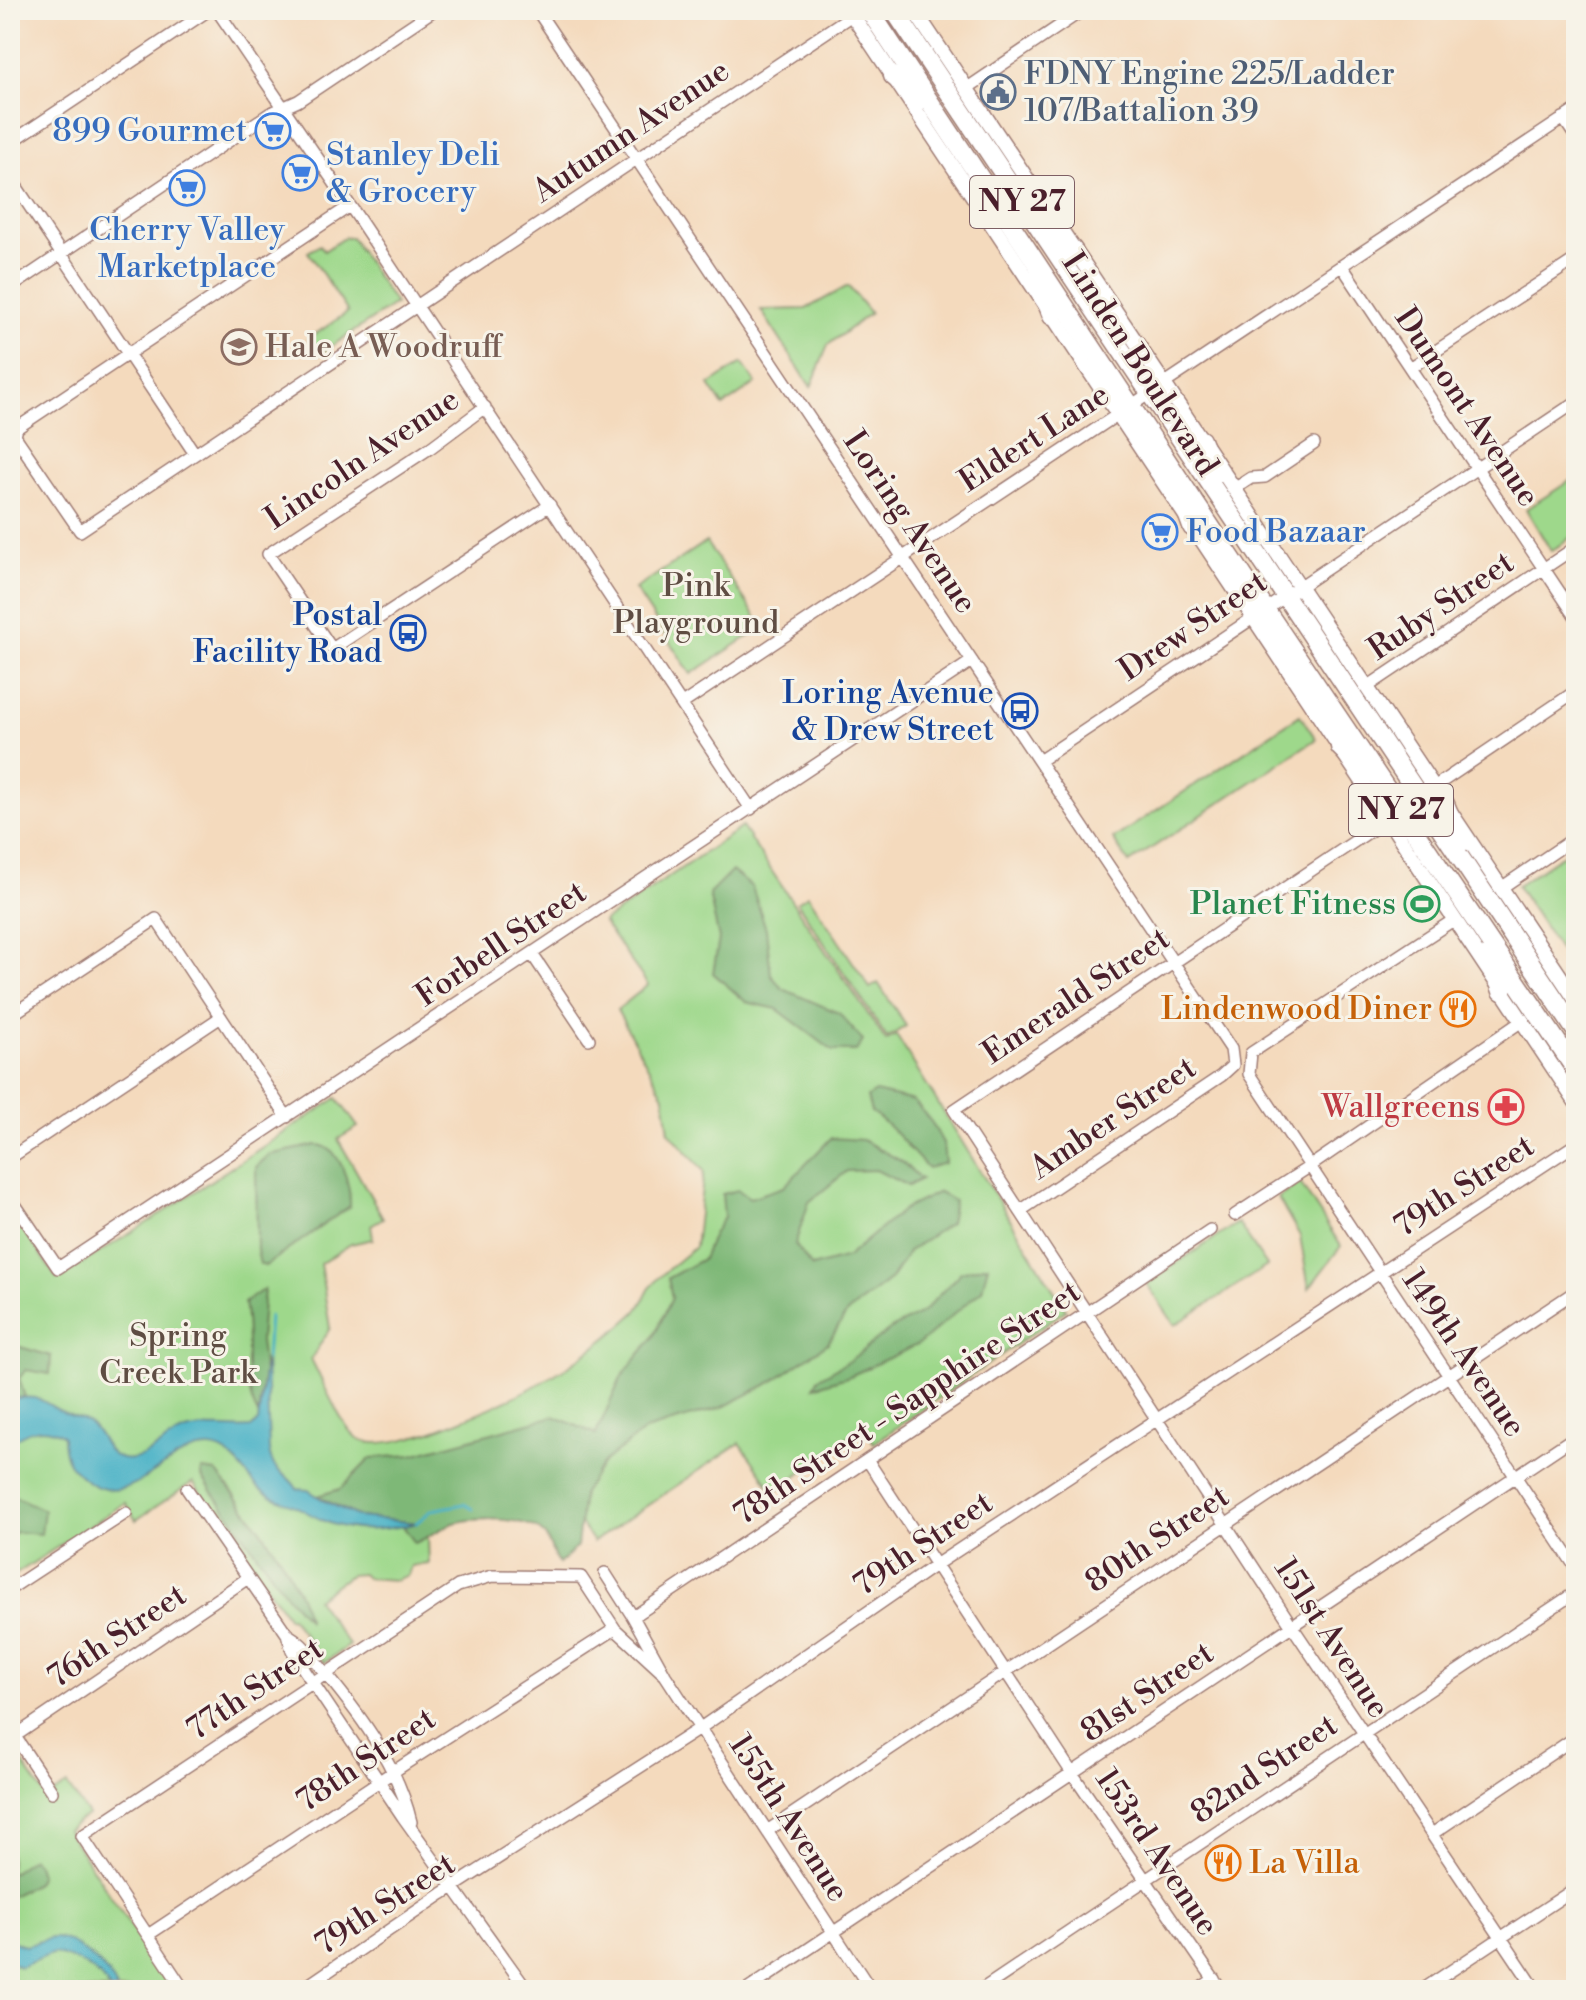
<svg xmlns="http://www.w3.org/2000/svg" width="1586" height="2000" viewBox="0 0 1586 2000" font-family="'Libre Bodoni',serif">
  <rect width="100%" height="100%" fill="#f7f3e8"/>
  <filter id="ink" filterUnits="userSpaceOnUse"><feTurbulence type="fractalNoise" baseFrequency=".0125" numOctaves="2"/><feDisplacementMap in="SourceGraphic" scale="16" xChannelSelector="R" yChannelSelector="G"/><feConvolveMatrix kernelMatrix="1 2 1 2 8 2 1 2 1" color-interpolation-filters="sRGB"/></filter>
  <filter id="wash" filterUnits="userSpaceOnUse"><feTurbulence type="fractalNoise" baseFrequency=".006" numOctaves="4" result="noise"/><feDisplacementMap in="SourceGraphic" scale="32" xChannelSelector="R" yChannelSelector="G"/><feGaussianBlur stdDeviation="1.8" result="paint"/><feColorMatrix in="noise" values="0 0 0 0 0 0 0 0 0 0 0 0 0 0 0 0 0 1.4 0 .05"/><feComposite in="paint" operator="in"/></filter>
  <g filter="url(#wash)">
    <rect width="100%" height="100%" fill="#f4dabd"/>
    <path fill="#9ed88b" stroke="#747c5b" stroke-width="2" d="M345 237H351L395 304 318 355 308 339 348 312 308 252 320 245 324 251Z
      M848 286 870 313 828 345 811 387 761 310 806 309Z
      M742 363 756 383 723 406 709 385Z
      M1576 477V534L1551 551 1526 509Z
      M706 542 763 627 691 674 635 589Z
      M1300 715 1316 739 1129 863 1113 839Z
      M742 827 886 1041 896 1035 1066 1310 874 1443 863 1427 774 1492 740 1443 593 1542 516 1428 479 1438 427 1514 429 1564 411 1566 408 1575 395 1580 366 1578 362 1574 350 1575 316 1599 349 1645 324 1663 291 1617 288 1618 193 1482 136 1520 125 1503 10 1578V1210L57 1279 153 1219 337 1098 358 1127 338 1139 383 1218 371 1225 373 1239 351 1244 320 1264 330 1328 311 1359C321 1377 344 1435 362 1441 383 1448 427 1434 446 1426 521 1397 575 1369 634 1314 644 1305 645 1293 653 1284 665 1270 681 1259 695 1247L704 1171 669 1132 664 1096 617 1010 648 985 603 922Z
      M1576 846V967L1573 970 1517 886Z
      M808 895 870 988 878 983 906 1026 887 1038 797 902Z
      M1300 1183 1341 1246 1309 1288 1300 1236 1278 1198Z
      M1238 1223 1267 1266 1175 1325 1146 1283Z
      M10 1744 43 1793 49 1796 67 1785 88 1815 67 1830 173 1990H10Z"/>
    <path fill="#7eb877" stroke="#646c51" stroke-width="2" d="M732 871 752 887 766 929 771 975 783 989 839 1013 863 1041 856 1051H833L777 1009 746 1002 713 973 719 939 709 894Z
      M875 1092 914 1101 932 1123 943 1143 945 1163 928 1168C909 1150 894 1127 871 1112L867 1097Z
      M831 1138 863 1140 901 1161 921 1179 908 1186 876 1170 847 1171 809 1202 795 1244 812 1267 847 1257 904 1209 939 1192 954 1201 950 1223 909 1251 891 1279 847 1313 828 1343 772 1382 723 1407 645 1430 603 1463 583 1493 577 1547 559 1564C551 1555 552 1545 545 1536 532 1516 469 1516 449 1525 438 1530 427 1538 415 1543L403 1526 415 1523 359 1517 317 1496 340 1489 371 1458 412 1455 554 1416 596 1434 622 1376 653 1338 672 1298 668 1278 703 1259 713 1234 724 1217 722 1194 738 1190 750 1198 784 1187Z
      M316 1145C341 1145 351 1187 350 1206L265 1266 260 1264 257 1251 256 1167 269 1155Z
      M988 1265 982 1290 919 1344 850 1376 814 1387 819 1378 849 1361 891 1329 923 1312 961 1272Z
      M264 1289 260 1341 264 1372 258 1415C239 1380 252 1341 244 1303Z
      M10 1344 51 1356 50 1374 26 1370 19 1378 25 1397 10 1399Z
      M202 1470 216 1472C246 1508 299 1575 307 1619L287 1596 202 1477Z
      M10 1494 44 1510 41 1534 15 1532 10 1537Z
      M32 1858 37 1864 40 1874 36 1883 10 1897V1874Z"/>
    <path fill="#47b1c6" stroke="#486878" stroke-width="2" d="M266 1356 269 1450C273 1476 287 1471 297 1489L308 1490 325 1501 359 1517 418 1523C387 1530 352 1534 322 1520 312 1516 304 1510 295 1506 283 1501 271 1498 261 1490 245 1477 235 1450 210 1448 164 1446 130 1517 83 1478 68 1466 63 1455 63 1436 45 1423 25 1430 10 1444V1399C47 1394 38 1402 67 1414 77 1418 85 1419 94 1428 103 1438 107 1456 122 1459 146 1463 163 1439 183 1432 204 1424 229 1430 251 1428L258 1422Z
      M10 1935 12 1941 25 1946C36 1944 44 1937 56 1938 74 1939 112 1971 117 1990H110C97 1967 78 1961 54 1953L20 1967 10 1962Z"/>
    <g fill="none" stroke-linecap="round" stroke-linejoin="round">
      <path stroke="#47b1c6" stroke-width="3" d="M266 1360 269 1316
        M416 1523 432 1510 464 1504 473 1509"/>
    </g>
  </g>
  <g filter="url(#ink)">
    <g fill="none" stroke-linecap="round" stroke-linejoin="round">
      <defs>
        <path id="minor" d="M217 10 359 219 751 809
          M537 10 1231 1049 1233 1065 1221 1076 1020 1211
          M966 89 1083 10
          M1563 118 1576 137
          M10 143 209 10
          M10 177 195 454
          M350 206 17 428 15 436 80 531 852 15
          M1342 266 1576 617
          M10 288 269 114 298 101 434 10
          M1410 368 1576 259
          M485 407 430 448 268 554 332 649 550 505
          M1234 489 1251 478 1265 477 1314 444
          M1367 687 1576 547
          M682 704 1576 110
          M1039 761 1576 402
          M1434 787 1576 691
          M1388 819 954 1110 1292 1626 1536 1990
          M1501 888 1576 837
          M1455 919 1251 1053 1249 1074 1576 1568
          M532 954 589 1039
          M10 1016 156 919 287 1117
          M10 1158 221 1017
          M10 1197 58 1268 972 661
          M1235 1215 1309 1167 1522 1021
          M868 1461 1072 1773 1221 1990
          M187 1489 287 1634 292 1650 305 1671 403 1817 527 1990
          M605 1573 633 1617 665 1675 871 1990
          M10 1589 126 1513
          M633 1617 1210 1230
          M287 1634C302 1643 306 1650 317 1663 356 1709 397 1762 411 1822
          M10 1729 52 1792
          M15 1736 248 1578
          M767 1831 1576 1291
          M1432 1834 1576 1737
          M148 1935 405 1764 615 1629
          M184 1990 82 1836 458 1586 492 1576 581 1577 615 1629 665 1675
          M301 1990 442 1894 699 1729 937 1564 1576 1144
          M512 1990 522 1983
          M747 1990 1576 1436
          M981 1990 1576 1592
          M1198 1990 1214 1979
          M1422 1990 1576 1888"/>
        <path id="tertiary" d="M849 10 1576 1102
          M914 10 1576 1000"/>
        <path id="trunk" d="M869 10 1265 609 1576 1070
          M894 10C1121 351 1350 690 1576 1031
          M893 76 922 99
          M1043 222 1073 250
          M1037 277 1052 316
          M1201 440 1214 475
          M1179 491 1192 527
          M1340 747 1366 773
          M1445 804 1461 843
          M1489 954 1502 991"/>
      </defs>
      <use href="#minor" stroke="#9f7c74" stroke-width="14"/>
      <use href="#tertiary" stroke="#9f7c74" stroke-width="17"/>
      <use href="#trunk" stroke="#9f7c74" stroke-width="21"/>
      <use href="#minor" stroke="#fff" stroke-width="11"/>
      <use href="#tertiary" stroke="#fff" stroke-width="14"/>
      <use href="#trunk" stroke="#fff" stroke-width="18"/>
    </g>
  </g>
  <defs>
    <symbol id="civic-ring" viewBox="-11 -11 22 22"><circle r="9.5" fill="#f7f3e8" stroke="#5c6f8a" stroke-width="1.5"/><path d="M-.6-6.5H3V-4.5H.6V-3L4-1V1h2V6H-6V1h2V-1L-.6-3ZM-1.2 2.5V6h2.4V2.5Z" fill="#5c6f8a"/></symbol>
    <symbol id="supermarket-ring" viewBox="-11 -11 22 22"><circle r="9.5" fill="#f7f3e8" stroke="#3f7fe0" stroke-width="1.5"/><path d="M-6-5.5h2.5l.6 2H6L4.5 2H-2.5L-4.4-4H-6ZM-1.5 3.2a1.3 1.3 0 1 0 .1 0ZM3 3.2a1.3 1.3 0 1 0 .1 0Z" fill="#3f7fe0"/></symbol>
    <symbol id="school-ring" viewBox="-11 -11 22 22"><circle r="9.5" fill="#f7f3e8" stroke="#8d6e63" stroke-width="1.5"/><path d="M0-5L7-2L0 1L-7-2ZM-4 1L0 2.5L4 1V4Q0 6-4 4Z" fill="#8d6e63"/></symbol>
    <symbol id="bus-ring" viewBox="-11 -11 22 22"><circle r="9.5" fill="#f7f3e8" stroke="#1a4fb4" stroke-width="1.5"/><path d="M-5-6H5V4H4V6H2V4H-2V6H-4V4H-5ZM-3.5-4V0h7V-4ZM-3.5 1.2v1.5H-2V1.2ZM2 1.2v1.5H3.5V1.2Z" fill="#1a4fb4"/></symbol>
    <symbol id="stadium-ring" viewBox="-11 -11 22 22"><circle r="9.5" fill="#f7f3e8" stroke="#2e9e5b" stroke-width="1.5"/><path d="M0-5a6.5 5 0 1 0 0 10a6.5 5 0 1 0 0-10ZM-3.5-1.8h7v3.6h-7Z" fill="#2e9e5b"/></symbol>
    <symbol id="restaurant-ring" viewBox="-11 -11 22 22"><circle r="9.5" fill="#f7f3e8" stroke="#e8710a" stroke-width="1.5"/><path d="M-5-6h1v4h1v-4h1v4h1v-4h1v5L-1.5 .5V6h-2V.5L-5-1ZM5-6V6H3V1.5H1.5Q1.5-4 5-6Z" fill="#e8710a"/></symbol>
    <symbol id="pharmacy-ring" viewBox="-11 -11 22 22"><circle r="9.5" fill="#f7f3e8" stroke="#e0444e" stroke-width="1.5"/><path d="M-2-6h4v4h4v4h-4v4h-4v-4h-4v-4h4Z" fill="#e0444e"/></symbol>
  </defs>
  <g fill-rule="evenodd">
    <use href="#civic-ring" x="978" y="72" width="40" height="40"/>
    <use href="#supermarket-ring" x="253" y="111" width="40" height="40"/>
    <use href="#supermarket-ring" x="280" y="153" width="40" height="40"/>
    <use href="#supermarket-ring" x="167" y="168" width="40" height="40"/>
    <use href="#school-ring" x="219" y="327" width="40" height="40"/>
    <use href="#supermarket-ring" x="1140" y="512" width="40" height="40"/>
    <use href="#bus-ring" x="388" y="613" width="40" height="40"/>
    <use href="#bus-ring" x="1000" y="691" width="40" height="40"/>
    <use href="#stadium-ring" x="1402" y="884" width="40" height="40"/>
    <use href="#restaurant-ring" x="1438" y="989" width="40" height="40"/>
    <use href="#pharmacy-ring" x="1486" y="1087" width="40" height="40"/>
    <use href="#restaurant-ring" x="1203" y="1843" width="40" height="40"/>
  </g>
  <g text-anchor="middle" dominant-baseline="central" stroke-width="6" stroke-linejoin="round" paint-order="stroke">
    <g fill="#f7f3e8" stroke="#7e5f64" stroke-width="2">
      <rect x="970" y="176" width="104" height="52" rx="6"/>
      <rect x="1349" y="784" width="104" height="52" rx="6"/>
    </g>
    <g font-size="30" font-weight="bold" fill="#4a1f2b">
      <text x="1022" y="202">NY 27</text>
      <text x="1401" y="810">NY 27</text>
    </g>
    <g font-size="32" fill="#4e5e75" stroke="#f7f3e8" text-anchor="start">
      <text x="1024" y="74">FDNY Engine 225/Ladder<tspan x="1024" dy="37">107/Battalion 39</tspan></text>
    </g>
    <g font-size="32" fill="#366cbe" stroke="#f7f3e8" text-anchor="start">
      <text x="247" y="131" text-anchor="end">899 Gourmet</text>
      <text x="326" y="155">Stanley Deli<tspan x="326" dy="37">&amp; Grocery</tspan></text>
      <text x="187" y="230" text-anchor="middle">Cherry Valley<tspan x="187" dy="37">Marketplace</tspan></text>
      <text x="1186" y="532">Food Bazaar</text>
    </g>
    <g font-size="32" fill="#4a1f2b" stroke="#f7f3e8">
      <text transform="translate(631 131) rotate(-34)">Autumn Avenue</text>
      <text transform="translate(1140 364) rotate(57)">Linden Boulevard</text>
      <text transform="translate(1467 407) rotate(56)">Dumont Avenue</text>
      <text transform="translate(1034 438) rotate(-33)">Eldert Lane</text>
      <text transform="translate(362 459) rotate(-34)">Lincoln Avenue</text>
      <text transform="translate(910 522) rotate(56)">Loring Avenue</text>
      <text transform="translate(1441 606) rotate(-34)">Ruby Street</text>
      <text transform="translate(1193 626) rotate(-34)">Drew Street</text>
      <text transform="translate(501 944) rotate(-34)">Forbell Street</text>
      <text transform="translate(1076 996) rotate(-34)">Emerald Street</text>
      <text transform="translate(1113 1118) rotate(-34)">Amber Street</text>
      <text transform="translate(1464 1186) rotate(-33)">79th Street</text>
      <text transform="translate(1464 1353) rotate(56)">149th Avenue</text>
      <text transform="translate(907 1403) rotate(-34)">78th Street - Sapphire Street</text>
      <text transform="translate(1157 1539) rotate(-34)">80th Street</text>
      <text transform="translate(923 1544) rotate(-34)">79th Street</text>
      <text transform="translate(117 1636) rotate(-34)">76th Street</text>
      <text transform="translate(1332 1638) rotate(57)">151st Avenue</text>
      <text transform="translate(255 1689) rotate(-34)">77th Street</text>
      <text transform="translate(1147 1692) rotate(-34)">81st Street</text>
      <text transform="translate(366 1760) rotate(-34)">78th Street</text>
      <text transform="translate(1264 1769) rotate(-34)">82nd Street</text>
      <text transform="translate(789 1818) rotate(57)">155th Avenue</text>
      <text transform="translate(1157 1852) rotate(56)">153rd Avenue</text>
      <text transform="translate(385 1904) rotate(-33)">79th Street</text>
    </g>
    <g font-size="32" fill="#785e54" stroke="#f7f3e8" text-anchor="start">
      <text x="265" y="347">Hale A Woodruff</text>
    </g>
    <g font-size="32" fill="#5f4d43" stroke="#f7f3e8">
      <text x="696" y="586">Pink<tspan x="696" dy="37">Playground</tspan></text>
      <text x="178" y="1336">Spring<tspan x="178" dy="37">Creek Park</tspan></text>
    </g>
    <g font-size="32" fill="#164399" stroke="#f7f3e8" text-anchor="end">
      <text x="382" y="615">Postal<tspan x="382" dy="37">Facility Road</tspan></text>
      <text x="994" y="693">Loring Avenue<tspan x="994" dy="37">&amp; Drew Street</tspan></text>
    </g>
    <g font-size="32" fill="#27864d" stroke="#f7f3e8" text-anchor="end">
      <text x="1396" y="904">Planet Fitness</text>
    </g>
    <g font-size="32" fill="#c56008" stroke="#f7f3e8" text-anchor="end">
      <text x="1432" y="1009">Lindenwood Diner</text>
      <text x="1249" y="1863" text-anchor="start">La Villa</text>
    </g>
    <g font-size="32" fill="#be3a42" stroke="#f7f3e8" text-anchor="end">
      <text x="1480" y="1107">Wallgreens</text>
    </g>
  </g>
  <rect width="1586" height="2000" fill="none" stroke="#f7f3e8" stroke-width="40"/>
</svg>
